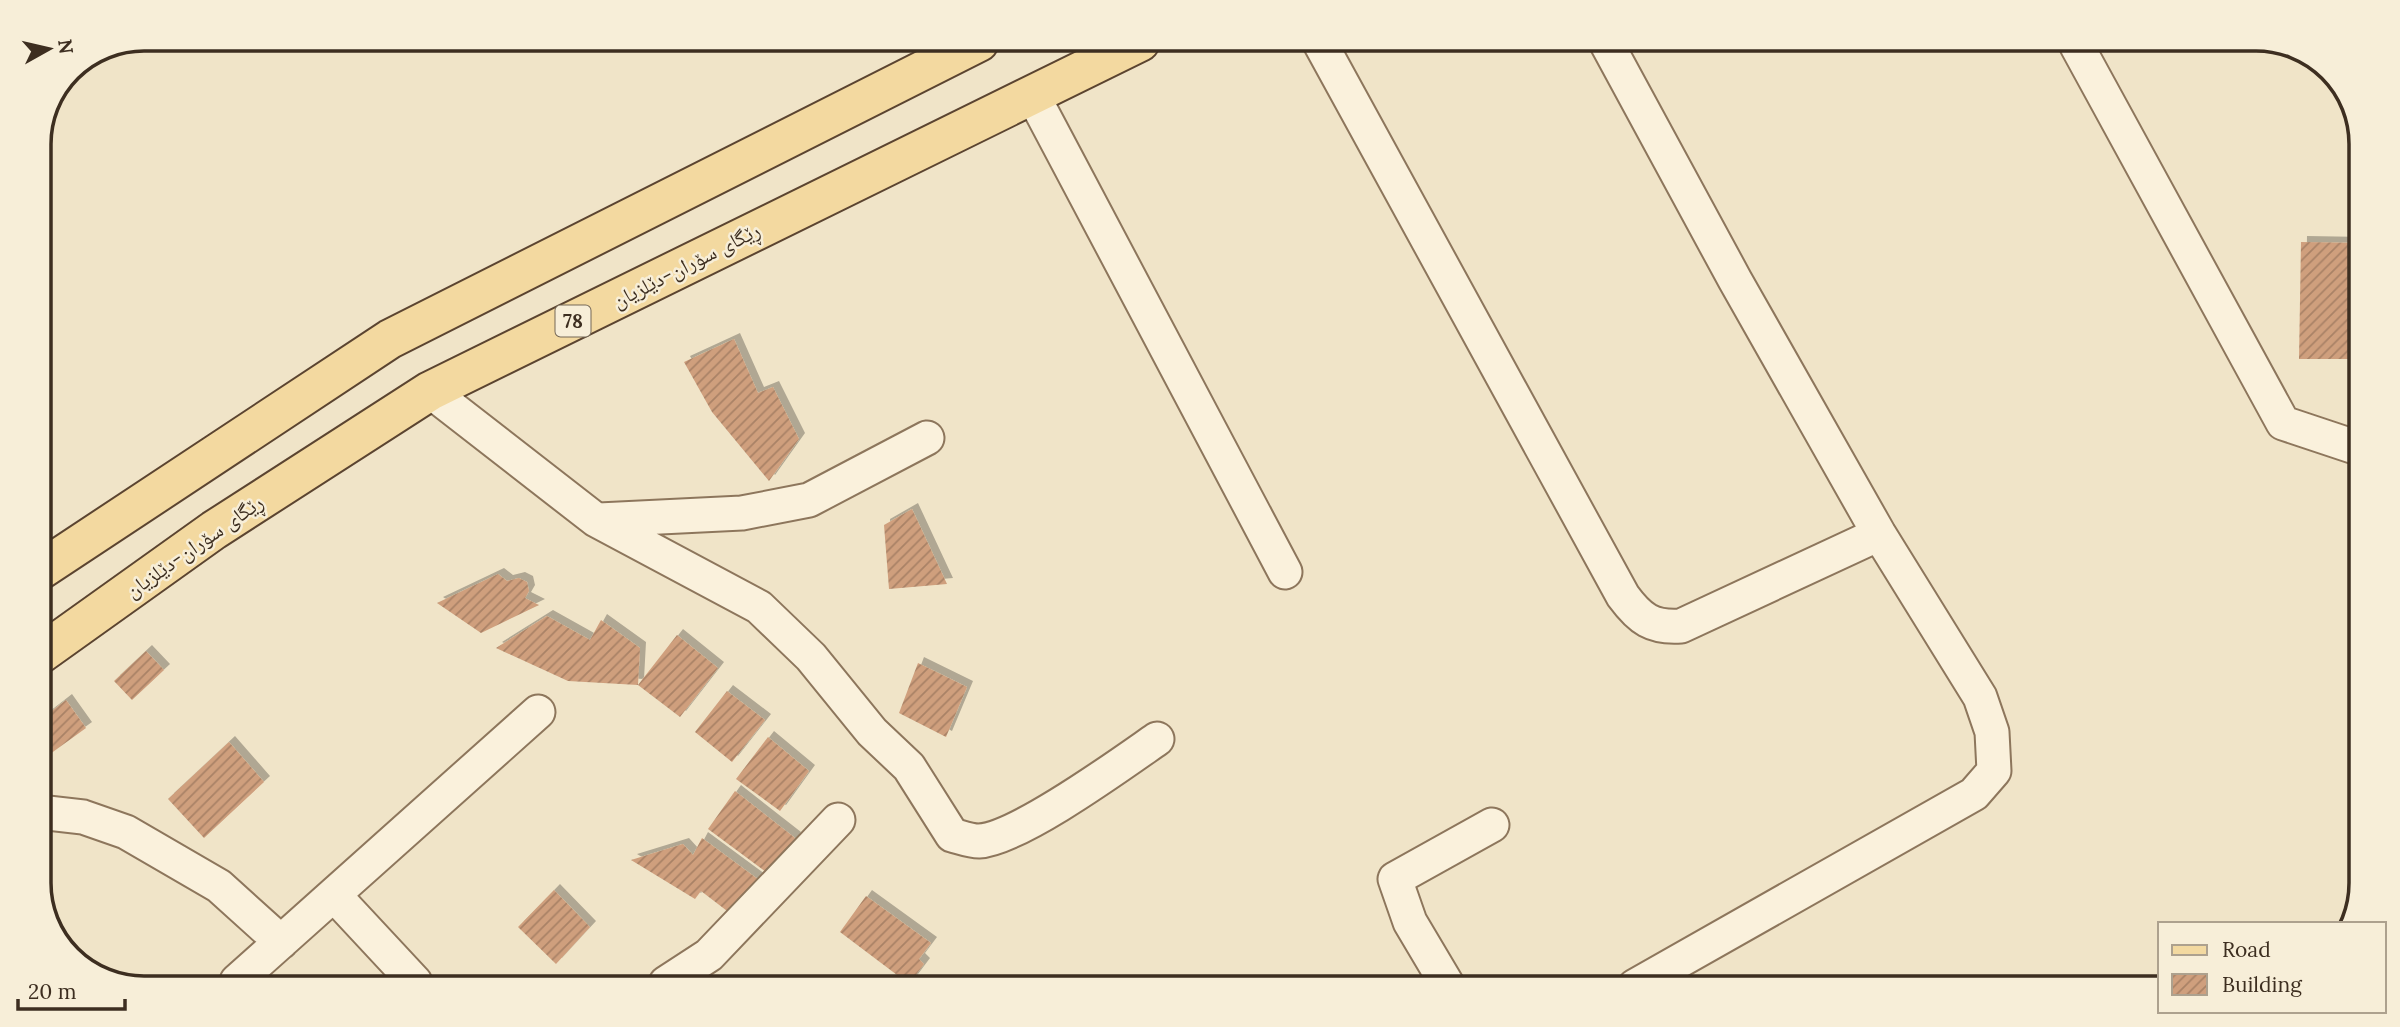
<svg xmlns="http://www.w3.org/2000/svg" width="2400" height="1027" viewBox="0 0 2400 1027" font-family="Lora,'Noto Naskh Arabic',serif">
  <defs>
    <pattern id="building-hatch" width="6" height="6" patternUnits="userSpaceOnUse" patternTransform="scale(1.75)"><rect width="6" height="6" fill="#cf9f7d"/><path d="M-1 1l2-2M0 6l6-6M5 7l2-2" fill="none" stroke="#a98266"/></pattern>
    <filter id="shadow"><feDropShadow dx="6" dy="-6" stdDeviation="0" flood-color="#0004"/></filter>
  </defs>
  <rect width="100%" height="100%" fill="#f0e4c8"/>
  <path fill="url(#building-hatch)" filter="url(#shadow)" d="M2301 242 2360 243 2359 359H2299Z
    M734 339 758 393 773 387 799 439 769 481 712 412 684 362Z
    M912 509 947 584 889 589 884 525Z
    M498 574 507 581 519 578 527 582 529 591 525 598 539 605 481 633 437 603Z
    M547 616 590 640 601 620 640 648 638 685 568 681 496 648Z
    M677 635 718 668 680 717 638 685Z
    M146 651 164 670 132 700 114 681Z
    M918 663 967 687 946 737 899 713Z
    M727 691 765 720 732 762 695 732Z
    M66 700 86 728 39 762V721Z
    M768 737 809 771 780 811 736 779Z
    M229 742 264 782 204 838 168 799Z
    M735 791 795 838 770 875 708 829Z
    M702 838 759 880 731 914 701 891 695 899 631 860 683 844 693 855Z
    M554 890 590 927 556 964 518 927Z
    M866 896 931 943 919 959 924 964 909 984 840 932Z"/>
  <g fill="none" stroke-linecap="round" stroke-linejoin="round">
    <defs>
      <path id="street" d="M1320 43 1623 596C1640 619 1652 628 1681 626L1879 534
        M1607 44 1735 280 1879 534 1980 697 1992 732 1994 771 1974 794 1635 986
        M2077 46 2283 423 2358 448
        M1032 94 1285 572
        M430 391 596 520 759 607 811 657 872 732 909 767 952 835C960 837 970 841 979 841 1018 839 1121 764 1157 739
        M599 520 742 513 809 500 927 438
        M39 812 83 817 126 832 219 886 281 942
        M334 895 415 982
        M237 981 538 712
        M666 983 709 955 838 820
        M1448 986 1410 922 1395 879 1492 825"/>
      <path id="primary" d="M39 571 390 339 979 42
        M39 655 214 530 430 391 1140 42"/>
    </defs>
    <use href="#street" stroke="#8d765c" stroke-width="37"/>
    <use href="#primary" stroke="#5b4430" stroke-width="42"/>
    <use href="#street" stroke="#faf1dc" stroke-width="33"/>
    <use href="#primary" stroke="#f3d9a0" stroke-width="38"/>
  </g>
  <g text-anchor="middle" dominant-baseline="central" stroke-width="5" stroke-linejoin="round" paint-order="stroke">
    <rect fill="#f7eed8" stroke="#756857" stroke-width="2" x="555.5" y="305.5" width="35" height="31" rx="5"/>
    <g font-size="19" font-weight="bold" fill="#3d2e20">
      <text x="573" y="321">78</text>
    </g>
    <g font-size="21" fill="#3d2e20" stroke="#f7eed8">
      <text transform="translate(686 265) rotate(-27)">ڕێگای سۆران-دێلزیان</text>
      <text transform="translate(194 546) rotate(-35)">ڕێگای سۆران-دێلزیان</text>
    </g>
  </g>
  <path d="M0 0H2400V1027H0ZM144 51H2256A93 93 0 0 1 2349 144V883A93 93 0 0 1 2256 976H144A93 93 0 0 1 51 883V144A93 93 0 0 1 144 51Z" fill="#f7eed8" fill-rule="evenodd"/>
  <path fill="none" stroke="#3d2e20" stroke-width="3.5" d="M144 51H2256A93 93 0 0 1 2349 144V883A93 93 0 0 1 2256 976H144A93 93 0 0 1 51 883V144A93 93 0 0 1 144 51Z"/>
  <rect x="2158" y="922" width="228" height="91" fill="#f7eed8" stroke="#ada18e" stroke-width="2"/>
  <rect x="2172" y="945" width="35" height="10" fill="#f3d9a0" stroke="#ada18e" stroke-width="2"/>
  <text x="2222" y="957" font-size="21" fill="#3d2e20">Road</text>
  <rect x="2172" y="974" width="35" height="21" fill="url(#building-hatch)" stroke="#ada18e" stroke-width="2"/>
  <text x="2222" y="992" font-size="21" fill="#3d2e20">Building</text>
  <g transform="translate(49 49) rotate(82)" stroke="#f7eed8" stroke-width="5" paint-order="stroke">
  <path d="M0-5L12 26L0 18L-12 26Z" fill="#3d2e20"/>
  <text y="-10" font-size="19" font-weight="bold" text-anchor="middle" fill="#3d2e20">N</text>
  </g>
  <path d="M18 999v10h107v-10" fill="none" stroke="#3d2e20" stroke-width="3.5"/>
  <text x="28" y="999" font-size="21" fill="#3d2e20" stroke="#f7eed8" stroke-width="5" paint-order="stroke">20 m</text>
</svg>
